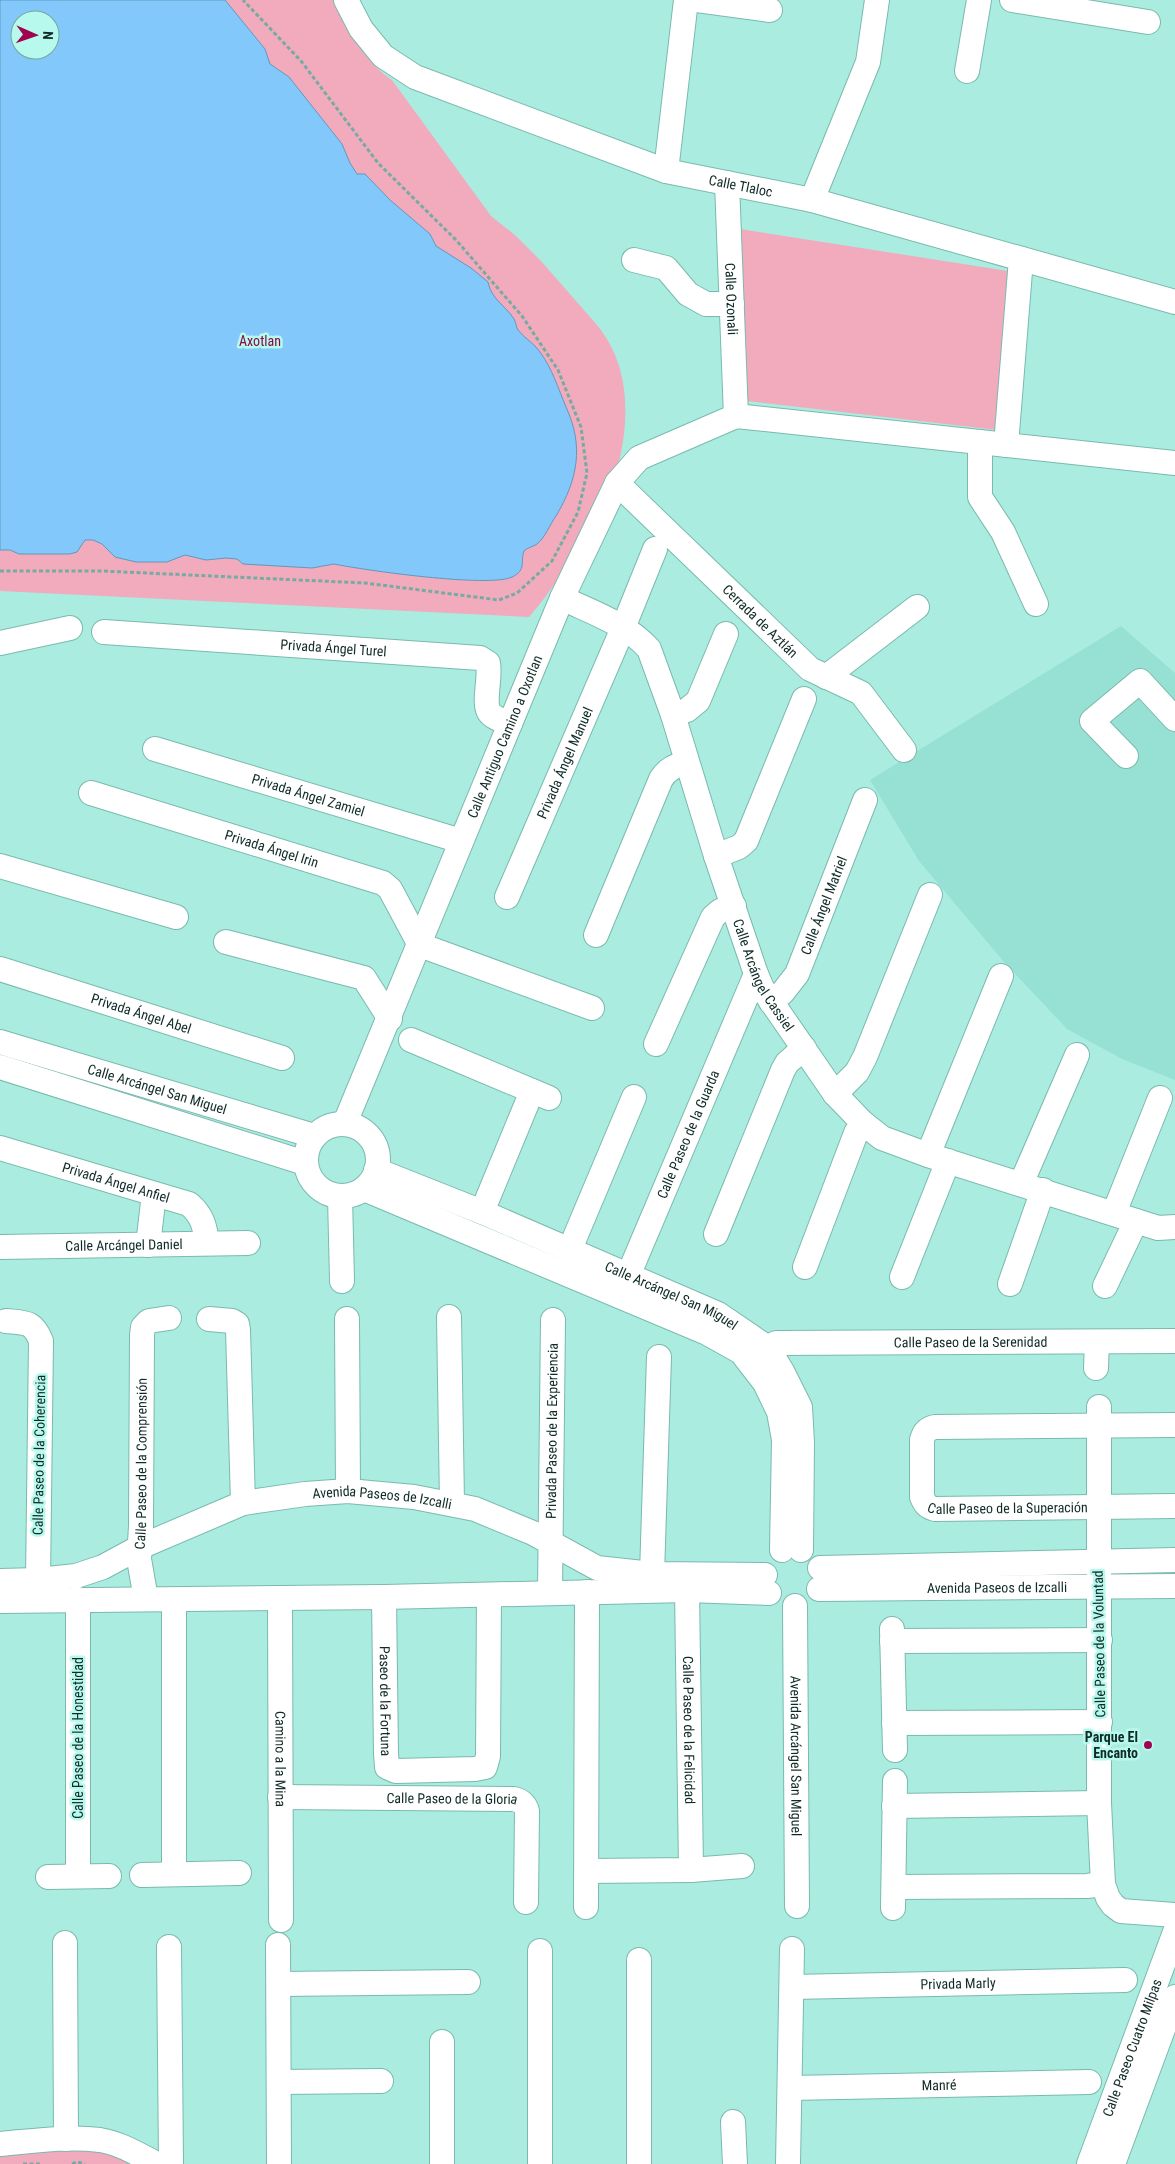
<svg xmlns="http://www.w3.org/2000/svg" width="1175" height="2164" viewBox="0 0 1175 2164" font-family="'Roboto Condensed',sans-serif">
  <rect width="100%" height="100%" fill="#abece0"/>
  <path fill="#96e1d4" d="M1121 626 1175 673V1080L1122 1059 1067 1029 1004 962 919 861 870 780Z"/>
  <path fill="#f2aabd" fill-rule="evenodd" d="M0 0H336C348 31 364 61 392 80L491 216 516 236 541 261 597 325C638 375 628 443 608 500 604 511 595 522 588 532 569 562 552 591 529 617L0 591ZM20 20H50V50H20Z
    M740 229 1008 271 997 430 747 401Z
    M111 2137 162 2164H0V2141Z"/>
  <path fill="#83c8fb" stroke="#6099bb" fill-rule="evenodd" d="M0 0H225L265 49 270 64 289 77 342 144 350 163 357 174H365L390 200 430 234 436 246 471 268 488 282C491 299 506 306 514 319 516 322 516 327 518 330 524 338 534 343 540 352 552 368 558 388 566 407 584 446 578 479 556 516 550 524 545 538 537 544 533 547 528 547 524 551 520 561 527 570 512 577 489 588 363 570 334 564L312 568 243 564 237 559 226 558 206 560 185 555 167 562H136L115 557 102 544 93 540H85L77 552 70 554H19L10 550H0ZM20 20H50V50H20Z"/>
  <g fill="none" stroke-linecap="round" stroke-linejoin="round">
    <defs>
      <g id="minor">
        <path id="s1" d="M346 0 361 29 383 56 415 77 666 171 812 200 1175 302"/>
        <path d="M697 0 770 10"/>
        <path d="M1012 0 1148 22"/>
        <path d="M967 71 979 0"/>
        <path d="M666 171 686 0"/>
        <path id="s2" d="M727 183 736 416"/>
        <path d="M812 200 868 62 877 0"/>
        <path d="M634 260 666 268 688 294 706 304H732"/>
        <path d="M980 442V497L1003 532 1036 604"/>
        <path d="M1006 445 1021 259"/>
        <path id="s3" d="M617 483 810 669 861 693 904 750"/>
        <path id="s4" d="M562 598C591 612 627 624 649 649L673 715 716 856 756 974 762 988 835 1094 863 1123 882 1138 928 1155 1158 1228 1175 1227"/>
        <path id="s5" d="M104 632 480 658 488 663C491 676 483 702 489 712 493 718 504 721 510 724"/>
        <path d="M0 643 70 628"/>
        <path d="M826 677 917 607"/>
        <path d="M673 715 687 710 698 701 726 634"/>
        <path id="s6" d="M155 749 461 841"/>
        <path d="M1126 756 1092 721 1140 681 1175 719"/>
        <path id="s7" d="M91 793 383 883 390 889 420 945 592 1008"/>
        <path d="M716 856 739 847 746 841 804 699"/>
        <path d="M0 866 176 917"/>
        <path id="s8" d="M507 897 623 628 655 549"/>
        <path d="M596 935 661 779C668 768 676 766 687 762"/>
        <path d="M226 942 364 978 390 1019"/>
        <path id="s9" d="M0 969 282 1058"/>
        <path id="s10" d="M771 1002 783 992 797 974 865 800"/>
        <path d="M411 1040 549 1098"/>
        <path id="s11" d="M0 1042 314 1136"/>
        <path d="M656 1044 713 917 720 911 734 906"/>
        <path d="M0 1067 305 1163"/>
        <path d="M835 1094 857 1072 865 1057 930 895"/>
        <path id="s12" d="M345 1123 562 598 617 483 639 458 736 416 1175 463"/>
        <circle cx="342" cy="1160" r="36"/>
        <path id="s13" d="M0 1148 189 1204C202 1215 205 1226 207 1243"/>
        <path d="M928 1155 1001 976"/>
        <path id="s14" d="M376 1170 482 1212 718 1314 768 1348 783 1373 800 1407 802 1443 801 1550"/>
        <path d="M1021 1184 1077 1055"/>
        <path d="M364 1189 707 1333 741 1352 765 1383 779 1412 784 1440 782 1550"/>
        <path d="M340 1196 342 1281"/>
        <path d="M482 1212 532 1091"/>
        <path d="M1114 1213 1160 1098"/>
        <path d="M716 1234 783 1070 787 1063 804 1048"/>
        <path d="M148 1245 154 1194"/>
        <path id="s15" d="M0 1247 248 1243"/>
        <path d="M570 1249 634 1097"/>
        <path d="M805 1267 856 1133 863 1123"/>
        <path d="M902 1277 948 1161"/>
        <path d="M1010 1284 1043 1190"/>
        <path d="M1105 1286 1136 1221"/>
        <path id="s16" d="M622 1290 756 974"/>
        <path d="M449 1317 452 1504"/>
        <path d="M209 1319 232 1321 237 1324 238 1330 243 1503"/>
        <path d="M347 1319 348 1491"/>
        <path d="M6 1321C26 1323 33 1321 41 1341L38 1580"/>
        <path id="s17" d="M768 1348 776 1343 1175 1341"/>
        <path d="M1096 1368 1097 1342"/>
        <path d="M1099 1407V1803L1103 1884 1108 1898 1113 1905 1121 1911 1175 1915"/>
        <path id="s18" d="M1175 1425 935 1427C927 1429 924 1432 922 1440V1497C925 1504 927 1507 935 1509L1175 1506"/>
        <path d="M820 1568 1175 1560"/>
        <path d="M652 1574 659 1357"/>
        <path id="s19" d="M0 1581 38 1580 76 1576 103 1567 140 1547 243 1503 305 1494 348 1491 414 1497 475 1509 533 1533 597 1568 652 1574 765 1575"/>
        <path id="s20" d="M819 1589 1175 1586"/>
        <path id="s21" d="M687 1590 691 1870"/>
        <path id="s22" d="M550 1592 553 1320"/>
        <path id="s23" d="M384 1597 386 1754 387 1767 396 1771 475 1769 485 1767 488 1756 489 1595"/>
        <path id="s24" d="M280 1598 281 1920"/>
        <path id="s25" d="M146 1599 139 1559 141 1526 142 1335 143 1327 149 1321 169 1318"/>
        <path d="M0 1601 384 1597 687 1590 769 1593"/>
        <path id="s26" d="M795 1606 797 1906"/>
        <path d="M892 1629 895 1750"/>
        <path d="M892 1641 1100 1640"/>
        <path d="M894 1723 1100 1722"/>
        <path id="s27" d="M280 1797 514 1799C522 1801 525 1804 527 1811L526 1902"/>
        <path d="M894 1806 1099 1803"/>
        <path d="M587 1871 691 1870 742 1866"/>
        <path d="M174 1874V1600"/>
        <path d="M142 1875 239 1873"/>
        <path d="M78 1876V1599"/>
        <path d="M48 1877 109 1876"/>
        <path d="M894 1887 1087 1886 1103 1884"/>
        <path d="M586 1907 587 1592"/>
        <path d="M893 1908 895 1781"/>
        <path d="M65 1943 66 2139"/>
        <path d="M278 1945 279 2164"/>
        <path d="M169 1947 171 2164"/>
        <path d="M639 1960V2164"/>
        <path d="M279 1984 468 1982"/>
        <path id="s28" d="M792 1987 1125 1980"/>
        <path d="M442 2042V2164"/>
        <path d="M279 2082 381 2081"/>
        <path id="s29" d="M790 2088 1089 2082"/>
        <path d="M733 2122 735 2164"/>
        <path d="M0 2144C33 2141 67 2136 100 2140 120 2143 139 2155 157 2164"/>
        <path d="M540 2164V1951"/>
        <path d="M788 2164 792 1949"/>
        <path id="s30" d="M1089 2164 1175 1932"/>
        <path d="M1113 2164 1175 1997"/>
      </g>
    </defs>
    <use href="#minor" stroke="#7abaae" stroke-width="26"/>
    <path stroke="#77aba2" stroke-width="3" stroke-dasharray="4 2.5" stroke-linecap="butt" d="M0 571H102L365 583 499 600 517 593 552 561 578 512 587 473 581 427 558 370 522 316 456 240 378 163 301 61 243 0
      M23 2164H42
      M72 2164 77 2162 85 2164"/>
    <use href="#minor" stroke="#fff" stroke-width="24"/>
  </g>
  <circle fill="#9e054e" stroke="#b8f9ed" stroke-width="2" cx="1148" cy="1745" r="5"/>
  <g text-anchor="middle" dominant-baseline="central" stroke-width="5" stroke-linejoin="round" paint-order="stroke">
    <g font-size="14" fill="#102b27" stroke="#b8f9ed">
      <text stroke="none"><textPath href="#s1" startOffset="450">Calle Tlaloc</textPath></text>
      <text stroke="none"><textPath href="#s2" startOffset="116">Calle Ozonali</textPath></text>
      <text stroke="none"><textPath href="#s3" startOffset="199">Cerrada de Aztlán</textPath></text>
      <text stroke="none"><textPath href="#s5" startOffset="230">Privada Ángel Turel</textPath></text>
      <text stroke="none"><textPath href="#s12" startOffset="418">Calle Antiguo Camino a Oxotlan</textPath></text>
      <text stroke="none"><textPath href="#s8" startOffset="146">Privada Ángel Manuel</textPath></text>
      <text stroke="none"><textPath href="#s6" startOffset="160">Privada Ángel Zamiel</textPath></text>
      <text stroke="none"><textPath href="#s7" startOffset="189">Privada Ángel Irin</textPath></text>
      <text stroke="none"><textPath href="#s10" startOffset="112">Calle Ángel Matriel</textPath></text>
      <text stroke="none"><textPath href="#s4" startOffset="448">Calle Arcángel Cassiel</textPath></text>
      <text stroke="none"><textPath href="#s9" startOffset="148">Privada Ángel Abel</textPath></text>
      <text stroke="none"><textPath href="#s11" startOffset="164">Calle Arcángel San Miguel</textPath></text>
      <text stroke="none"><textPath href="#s16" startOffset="169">Calle Paseo de la Guarda</textPath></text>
      <text stroke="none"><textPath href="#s13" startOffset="121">Privada Ángel Anfiel</textPath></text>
      <text stroke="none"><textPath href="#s15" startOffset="124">Calle Arcángel Daniel</textPath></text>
      <text stroke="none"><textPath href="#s14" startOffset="321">Calle Arcángel San Miguel</textPath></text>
      <text stroke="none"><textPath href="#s17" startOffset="204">Calle Paseo de la Serenidad</textPath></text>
      <text stroke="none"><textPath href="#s22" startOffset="161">Privada Paseo de la Experiencia</textPath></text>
      <text transform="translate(39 1455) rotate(-89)">Calle Paseo de la Coherencia</text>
      <text stroke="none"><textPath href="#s25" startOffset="136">Calle Paseo de la Comprensión</textPath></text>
      <text stroke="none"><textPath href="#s19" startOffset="399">Avenida Paseos de Izcalli</textPath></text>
      <text stroke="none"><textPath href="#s18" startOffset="408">Calle Paseo de la Superación</textPath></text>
      <text stroke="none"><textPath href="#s20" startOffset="178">Avenida Paseos de Izcalli</textPath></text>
      <text transform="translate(1099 1644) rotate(-91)">Calle Paseo de la Voluntad</text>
      <text stroke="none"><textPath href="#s23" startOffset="104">Paseo de la Fortuna</textPath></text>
      <text stroke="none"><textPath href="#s21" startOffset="140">Calle Paseo de la Felicidad</textPath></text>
      <text transform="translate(78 1738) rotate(-90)">Calle Paseo de la Honestidad</text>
      <text stroke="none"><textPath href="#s26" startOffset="150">Avenida Arcángel San Miguel</textPath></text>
      <text stroke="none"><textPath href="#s24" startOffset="161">Camino a la Mina</textPath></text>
      <text stroke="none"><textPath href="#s27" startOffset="172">Calle Paseo de la Gloria</textPath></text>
      <text stroke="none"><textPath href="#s28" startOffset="166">Privada Marly</textPath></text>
      <text stroke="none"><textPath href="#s30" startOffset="124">Calle Paseo Cuatro Milpas</textPath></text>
      <text stroke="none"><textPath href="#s29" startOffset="149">Manré</textPath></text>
    </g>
    <g font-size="14" fill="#880943" stroke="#b8f9ed">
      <text x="260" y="341">Axotlan</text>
    </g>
    <g font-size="14" font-weight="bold" fill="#102b27" stroke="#b8f9ed" text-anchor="end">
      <text x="1138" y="1737">Parque El<tspan x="1138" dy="16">Encanto</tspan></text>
    </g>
  </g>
  <g transform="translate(35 35) rotate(92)"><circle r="24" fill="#b8f9ed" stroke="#75a79e"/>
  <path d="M0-4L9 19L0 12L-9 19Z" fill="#9e054e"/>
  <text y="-8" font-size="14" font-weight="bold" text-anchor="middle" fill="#102b27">N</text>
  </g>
</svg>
